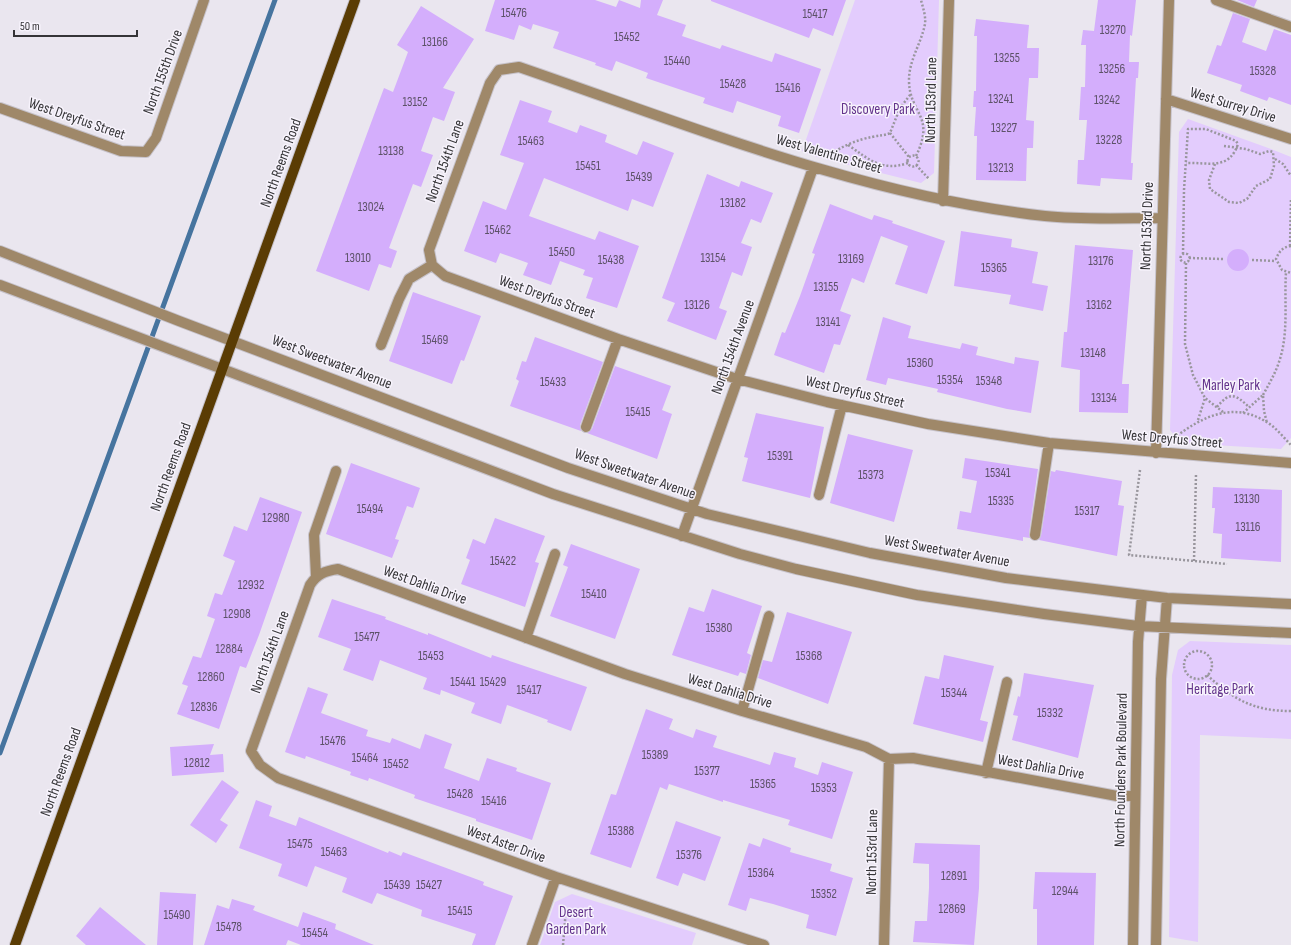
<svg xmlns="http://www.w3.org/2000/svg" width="1291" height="945" viewBox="0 0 1291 945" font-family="'Sofia Sans Condensed',sans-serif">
  <rect width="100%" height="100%" fill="#eae6ef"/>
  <path fill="#e3ccfd" d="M855 0H939L934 173 921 183 817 157 802 151Z
    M1188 119 1271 149 1291 157V438L1281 449 1181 443 1170 430 1179 132Z
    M1190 641 1291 645V739L1200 735 1198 942 1169 937 1172 675 1178 650Z
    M572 894 696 933 692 945H540L555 902Z"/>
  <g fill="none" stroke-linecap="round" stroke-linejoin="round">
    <path stroke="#46749f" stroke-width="5" d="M0 753 275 0"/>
  </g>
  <path fill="#d4aefc" d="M495 0H595L616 7 619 0 640 8 641 0H663L657 15 686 25 682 36 720 49 722 45 772 62 775 53 821 69 799 133 778 126 781 116 737 101 733 113 703 103 705 98 646 78 648 73 616 61 612 71 595 65 596 63 553 48 559 32 533 24 531 30 519 25 514 40 485 31Z
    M711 0H846L833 36 813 28 809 38 711 1Z
    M1098 0H1136L1132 36 1130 35 1129 62H1139L1138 78H1136L1131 163H1133L1132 180 1101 178 1100 186 1077 184 1078 160H1084L1087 120H1079L1081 87H1085L1086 45H1081L1083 30 1094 31Z
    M1237 0H1257L1254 7Z
    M421 6 474 39 443 88 455 92 444 121 433 117 421 151 433 155 421 187 413 184 389 248 397 251 391 268 379 264 369 291 316 271 384 88 393 92 408 52 397 45Z
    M1233 13 1250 19 1242 42 1266 51 1274 29 1291 35V105L1269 97 1267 101 1240 91 1242 85 1207 73 1217 45 1221 46Z
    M976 19 1029 25 1027 48H1039L1038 78H1029L1026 120 1034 121 1033 148H1027L1026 181 976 180 977 136H974L976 107H973L974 91H976L977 36H974Z
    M520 100 552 111 548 122 577 133 580 125 607 135 605 142 637 155 643 141 674 153 653 207 632 199 628 211 544 178 529 216 595 240 599 231 639 246 617 308 586 298 593 278 583 275 585 270 560 261 551 285 523 275 528 263 500 253 496 263 464 251 483 201 506 210 524 163 500 155Z
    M707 174 739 187 741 181 773 193 761 223 751 219 741 243 752 247 742 276 732 272 719 308 727 311 716 340 667 321 675 303 662 298Z
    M830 204 872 220 874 215 893 221 892 223 945 241 927 294 895 284 908 246 881 236 864 283 852 278 840 311 851 315 840 345 834 344 824 373 774 355 782 332 785 333 800 296 815 254 812 253Z
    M961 231 1012 239 1011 247 1038 252 1032 283 1048 286 1043 311 1009 304 1011 295 954 286Z
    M1075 245 1133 250 1122 384H1129L1128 413 1079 412 1080 370 1061 367 1064 332H1067Z
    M1227 260a11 11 0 1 1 22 0a11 11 0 1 1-22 0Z
    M413 292 481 316 464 361 461 360 452 384 389 361Z
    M883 317 911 326 908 338 960 349 962 343 978 347 976 355 1014 364 1015 357 1039 361 1031 413 1007 409 937 392 938 389 888 378 886 385 866 380Z
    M535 337 603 362 580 425 581 431 510 406 519 381 516 379 522 361 526 362Z
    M615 366 671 386 662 410 672 414 657 459 587 433 592 429Z
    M756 413 824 427 810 498 742 481 748 458 744 457Z
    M848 434 913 450 894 522 830 503Z
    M965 458 1038 469 1029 534 1030 538 1023 537V541L957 529 960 511 971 513 977 481 962 478Z
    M351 463 420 488 413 508 407 506 395 539 399 540 392 558 326 534Z
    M1056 470 1122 481 1118 505 1124 506 1117 556 1039 540 1041 536 1051 471 1055 472Z
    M1213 487 1282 490 1281 562 1221 558 1222 534 1213 533 1215 508H1212Z
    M260 497 302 512 259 635 246 668 240 666 219 729 177 714 188 686 182 684 193 656 201 658 215 619 207 616 215 593 222 595 235 561 223 556 234 526 247 531Z
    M495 518 545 536 535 562 539 563 525 607 461 584 470 560 466 558 473 539 485 544Z
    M571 544 640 569 615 639 550 616 568 567 563 565Z
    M712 589 762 606 747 653 751 655 746 674 740 672 738 676 672 655 689 607 704 612Z
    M332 599 386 617 385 619 428 635V633L491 658 492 655 587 687 571 731 547 722 548 720 507 705 501 724 471 713 475 703 441 690 440 695 423 689 427 678 380 660 373 681 343 670 351 649 318 637Z
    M787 612 852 632 828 704 758 678 763 660 772 662Z
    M944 655 994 666 980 720 988 722 983 742 913 724 925 676 939 679Z
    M1024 673 1094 685 1078 758 1012 740 1018 716 1013 715 1018 696 1020 697Z
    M308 687 328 694 321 713 368 730 366 736 390 743 392 738 420 749 425 734 452 744 444 768 479 781 487 758 517 768 516 771 551 783 532 840 476 821V819L414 798 415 795 369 778 368 781 350 775 351 772 306 756 305 759 285 752Z
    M646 709 673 719 669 729 693 738 696 729 717 736 713 747 745 757 770 765 774 752 796 758 794 767 818 775 822 762 853 772 832 839 788 825 790 820 723 800V802L669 784 667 790 660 787 631 868 590 854 611 794 616 795Z
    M214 744 210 755 223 754 224 772 172 776 170 747Z
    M222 780 239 792 220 820 228 825 216 843 190 825Z
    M256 800 272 806 269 816 296 826 299 817 388 853 389 851 401 856 403 852 484 882 483 885 513 896 495 945H472L476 934 421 916 422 910 377 893 372 904 342 892 347 878 315 866 307 887 278 876 282 864 239 848Z
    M676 821 721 837 705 881 683 873 678 886 656 878Z
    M763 838 791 848 790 852 832 864 830 871 853 878 836 936 806 928 809 915 773 904 750 898 746 911 728 905 749 843 760 847Z
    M915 843 980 845 979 888 974 945 913 942 915 921H927L929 888V864L913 863Z
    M1035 872 1096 873 1094 945H1037V909H1033Z
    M160 892 196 894 193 945H157Z
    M232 899 255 906 253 910 298 927 303 912 336 924 335 929 374 945H301L288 940 286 945H204L217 905 229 909Z
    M100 907 146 945H86L76 936Z"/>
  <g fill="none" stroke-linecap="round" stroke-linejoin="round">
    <defs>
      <path id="minor" d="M1216 0 1291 27
        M1166 99 1291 139
        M0 108 121 151 146 152 156 138 204 0
        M943 201 949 0
        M0 251 179 321 568 468 707 514 870 553 1006 578 1167 598 1291 604
        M432 265 429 250 490 83 499 70 519 67C691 126 863 196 1045 216 1082 220 1125 218 1162 218
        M432 265 445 276 618 339 737 379 827 402 928 424 1049 443 1291 463
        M0 285 553 494 740 554 796 569 917 595 1044 614 1138 626 1291 633
        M381 345 399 299 409 279 432 265
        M586 427 618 339
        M1156 453 1169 0
        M819 495 842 405
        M1035 535 1049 443
        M682 536 813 168
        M316 576 314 535 336 471
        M526 638 555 554
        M742 711 769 616
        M986 773 1007 682
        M532 945 556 877
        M764 945 556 877 278 778 260 765 251 751 310 585C317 574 325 571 338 569L625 674 742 711 866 747 889 759 913 758 1117 796H1135
        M884 945 889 759
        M1133 945 1138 642 1142 595
        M1156 945 1161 679 1167 598"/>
      <path id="major" d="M15 945 355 0"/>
    </defs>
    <use href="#minor" stroke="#c6c2ca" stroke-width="12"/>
    <use href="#major" stroke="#c6c2ca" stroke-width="12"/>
    <path stroke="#99969d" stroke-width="2.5" stroke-dasharray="2 2" stroke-linecap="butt" d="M890 133 909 157
      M848 145C869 159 881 172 908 163
      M832 154C841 146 860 139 872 137 879 135 884 136 890 133L900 108 910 95
      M907.5 161a5.5 5.5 0 1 1 11 0a5.5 5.5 0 1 1-11 0Z
      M916 156C936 115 909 114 909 80 909 60 921 44 925 24 926 16 923 8 921 0
      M1275 159 1283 164 1291 176
      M1215 164 1209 180 1210 189 1229 202 1239 203 1247 199 1256 186 1270 179 1274 166 1273 152 1269 151 1260 154 1246 149 1224 146
      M916 165 929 179
      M1290 246 1291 198
      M1291 246C1282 247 1279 252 1276 259L1282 270 1291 273
      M1180.5 258a4.5 4.5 0 1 1 9 0a4.5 4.5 0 1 1-9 0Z
      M1183 254 1184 190 1188 129H1206L1236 141 1238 144C1229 171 1208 162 1186 163
      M1189 258 1223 259
      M1252 260 1276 261
      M1186 263 1185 344 1193 375 1205 398
      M1263 395C1269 384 1275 374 1279 362 1289 333 1284 302 1286 272
      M1217 407C1230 391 1235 394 1249 407
      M1243 413 1263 395 1264 411 1267 423
      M1198 420 1205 398 1223 412
      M1174 438C1204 415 1236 400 1271 425 1278 430 1285 439 1291 445
      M1140 470 1129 555 1227 564
      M1194 561 1196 474
      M1184 665a14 14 0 1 1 28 0a14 14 0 1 1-28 0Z
      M1207 675C1234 700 1254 711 1291 711
      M563 945 566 909"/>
    <use href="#minor" stroke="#9f8869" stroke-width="10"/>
    <use href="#major" stroke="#5a3c04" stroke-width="10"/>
  </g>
  <g text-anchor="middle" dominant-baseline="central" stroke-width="3" stroke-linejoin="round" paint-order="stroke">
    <g font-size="13" fill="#5d5268">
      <text x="514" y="13">15476</text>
      <text x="815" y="14">15417</text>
      <text x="1113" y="30">13270</text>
      <text x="627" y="37">15452</text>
      <text x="435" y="42">13166</text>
      <text x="1007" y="58">13255</text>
      <text x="677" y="61">15440</text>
      <text x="1112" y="69">13256</text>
      <text x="1263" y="71">15328</text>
      <text x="733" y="84">15428</text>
      <text x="788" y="88">15416</text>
      <text x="1001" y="99">13241</text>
      <text x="1107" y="100">13242</text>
      <text x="415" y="102">13152</text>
      <text x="1004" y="128">13227</text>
      <text x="1109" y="140">13228</text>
      <text x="531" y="141">15463</text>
      <text x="391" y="151">13138</text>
      <text x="588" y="166">15451</text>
      <text x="1001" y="168">13213</text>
      <text x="639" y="177">15439</text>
      <text x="733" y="203">13182</text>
      <text x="371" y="207">13024</text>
      <text x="498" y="230">15462</text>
      <text x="562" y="252">15450</text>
      <text x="358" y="258">13010</text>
      <text x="713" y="258">13154</text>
      <text x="851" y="259">13169</text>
      <text x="611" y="260">15438</text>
      <text x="1101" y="261">13176</text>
      <text x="994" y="268">15365</text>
      <text x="826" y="287">13155</text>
      <text x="697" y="305">13126</text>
      <text x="1099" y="305">13162</text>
      <text x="828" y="322">13141</text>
      <text x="435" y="340">15469</text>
      <text x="1093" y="353">13148</text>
      <text x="920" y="363">15360</text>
      <text x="950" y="380">15354</text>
      <text x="989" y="381">15348</text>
      <text x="553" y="382">15433</text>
      <text x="1104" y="398">13134</text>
      <text x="638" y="412">15415</text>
      <text x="780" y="456">15391</text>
      <text x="998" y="473">15341</text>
      <text x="871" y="475">15373</text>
      <text x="1247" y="499">13130</text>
      <text x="1001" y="501">15335</text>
      <text x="370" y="509">15494</text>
      <text x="1087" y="511">15317</text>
      <text x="276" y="518">12980</text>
      <text x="1248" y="527">13116</text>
      <text x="503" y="561">15422</text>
      <text x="251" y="585">12932</text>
      <text x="594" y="594">15410</text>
      <text x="237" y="614">12908</text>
      <text x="719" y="628">15380</text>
      <text x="367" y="637">15477</text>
      <text x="229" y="649">12884</text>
      <text x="431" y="656">15453</text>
      <text x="809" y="656">15368</text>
      <text x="211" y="677">12860</text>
      <text x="463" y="682">15441</text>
      <text x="493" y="682">15429</text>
      <text x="529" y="690">15417</text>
      <text x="954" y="693">15344</text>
      <text x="204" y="707">12836</text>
      <text x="1050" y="713">15332</text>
      <text x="333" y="741">15476</text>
      <text x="655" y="755">15389</text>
      <text x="365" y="758">15464</text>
      <text x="197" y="763">12812</text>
      <text x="396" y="764">15452</text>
      <text x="707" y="771">15377</text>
      <text x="763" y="784">15365</text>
      <text x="824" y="788">15353</text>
      <text x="460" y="794">15428</text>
      <text x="494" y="801">15416</text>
      <text x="621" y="831">15388</text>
      <text x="300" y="844">15475</text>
      <text x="334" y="852">15463</text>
      <text x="689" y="855">15376</text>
      <text x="761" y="873">15364</text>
      <text x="954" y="876">12891</text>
      <text x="397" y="885">15439</text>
      <text x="429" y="885">15427</text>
      <text x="1065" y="891">12944</text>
      <text x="824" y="894">15352</text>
      <text x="952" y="909">12869</text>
      <text x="460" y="911">15415</text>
      <text x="177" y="915">15490</text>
      <text x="229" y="927">15478</text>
      <text x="315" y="933">15454</text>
    </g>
    <g font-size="15" fill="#353437" stroke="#f7f3fc">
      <text transform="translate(163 72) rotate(-70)">North 155th Drive</text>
      <text transform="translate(931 100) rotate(-89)">North 153rd Lane</text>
      <text transform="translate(1233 105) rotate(17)">West Surrey Drive</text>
      <text transform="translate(77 119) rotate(19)">West Dreyfus Street</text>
      <text transform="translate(829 154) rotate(16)">West Valentine Street</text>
      <text transform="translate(445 161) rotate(-70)">North 154th Lane</text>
      <text transform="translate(281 163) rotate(-70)">North Reems Road</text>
      <text transform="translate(1147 226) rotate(-88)">North 153rd Drive</text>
      <text transform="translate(547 297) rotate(20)">West Dreyfus Street</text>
      <text transform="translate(733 347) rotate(-70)">North 154th Avenue</text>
      <text transform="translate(332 362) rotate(21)">West Sweetwater Avenue</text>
      <text transform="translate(855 392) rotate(13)">West Dreyfus Street</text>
      <text transform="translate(1172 439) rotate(5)">West Dreyfus Street</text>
      <text transform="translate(171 467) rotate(-70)">North Reems Road</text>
      <text transform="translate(635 474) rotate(19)">West Sweetwater Avenue</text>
      <text transform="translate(947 551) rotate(10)">West Sweetwater Avenue</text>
      <text transform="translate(425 585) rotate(20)">West Dahlia Drive</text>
      <text transform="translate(270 652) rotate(-70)">North 154th Lane</text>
      <text transform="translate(730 691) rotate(17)">West Dahlia Drive</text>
      <text transform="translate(1041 767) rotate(10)">West Dahlia Drive</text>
      <text transform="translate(1121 770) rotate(-89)">North Founders Park Boulevard</text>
      <text transform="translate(61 772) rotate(-70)">North Reems Road</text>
      <text transform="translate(506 844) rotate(20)">West Aster Drive</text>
      <text transform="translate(872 852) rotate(-89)">North 153rd Lane</text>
    </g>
    <g font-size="15" fill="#63338c" stroke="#f7f3fc">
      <text x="878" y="109">Discovery Park</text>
      <text x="1231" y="385">Marley Park</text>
      <text x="1220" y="689">Heritage Park</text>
      <text x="576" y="912">Desert<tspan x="576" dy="17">Garden Park</tspan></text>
    </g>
  </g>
  <path d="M14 30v6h123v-6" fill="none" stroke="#353437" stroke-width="2"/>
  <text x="20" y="30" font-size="12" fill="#353437" stroke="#f7f3fc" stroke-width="3" paint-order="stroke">50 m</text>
</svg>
